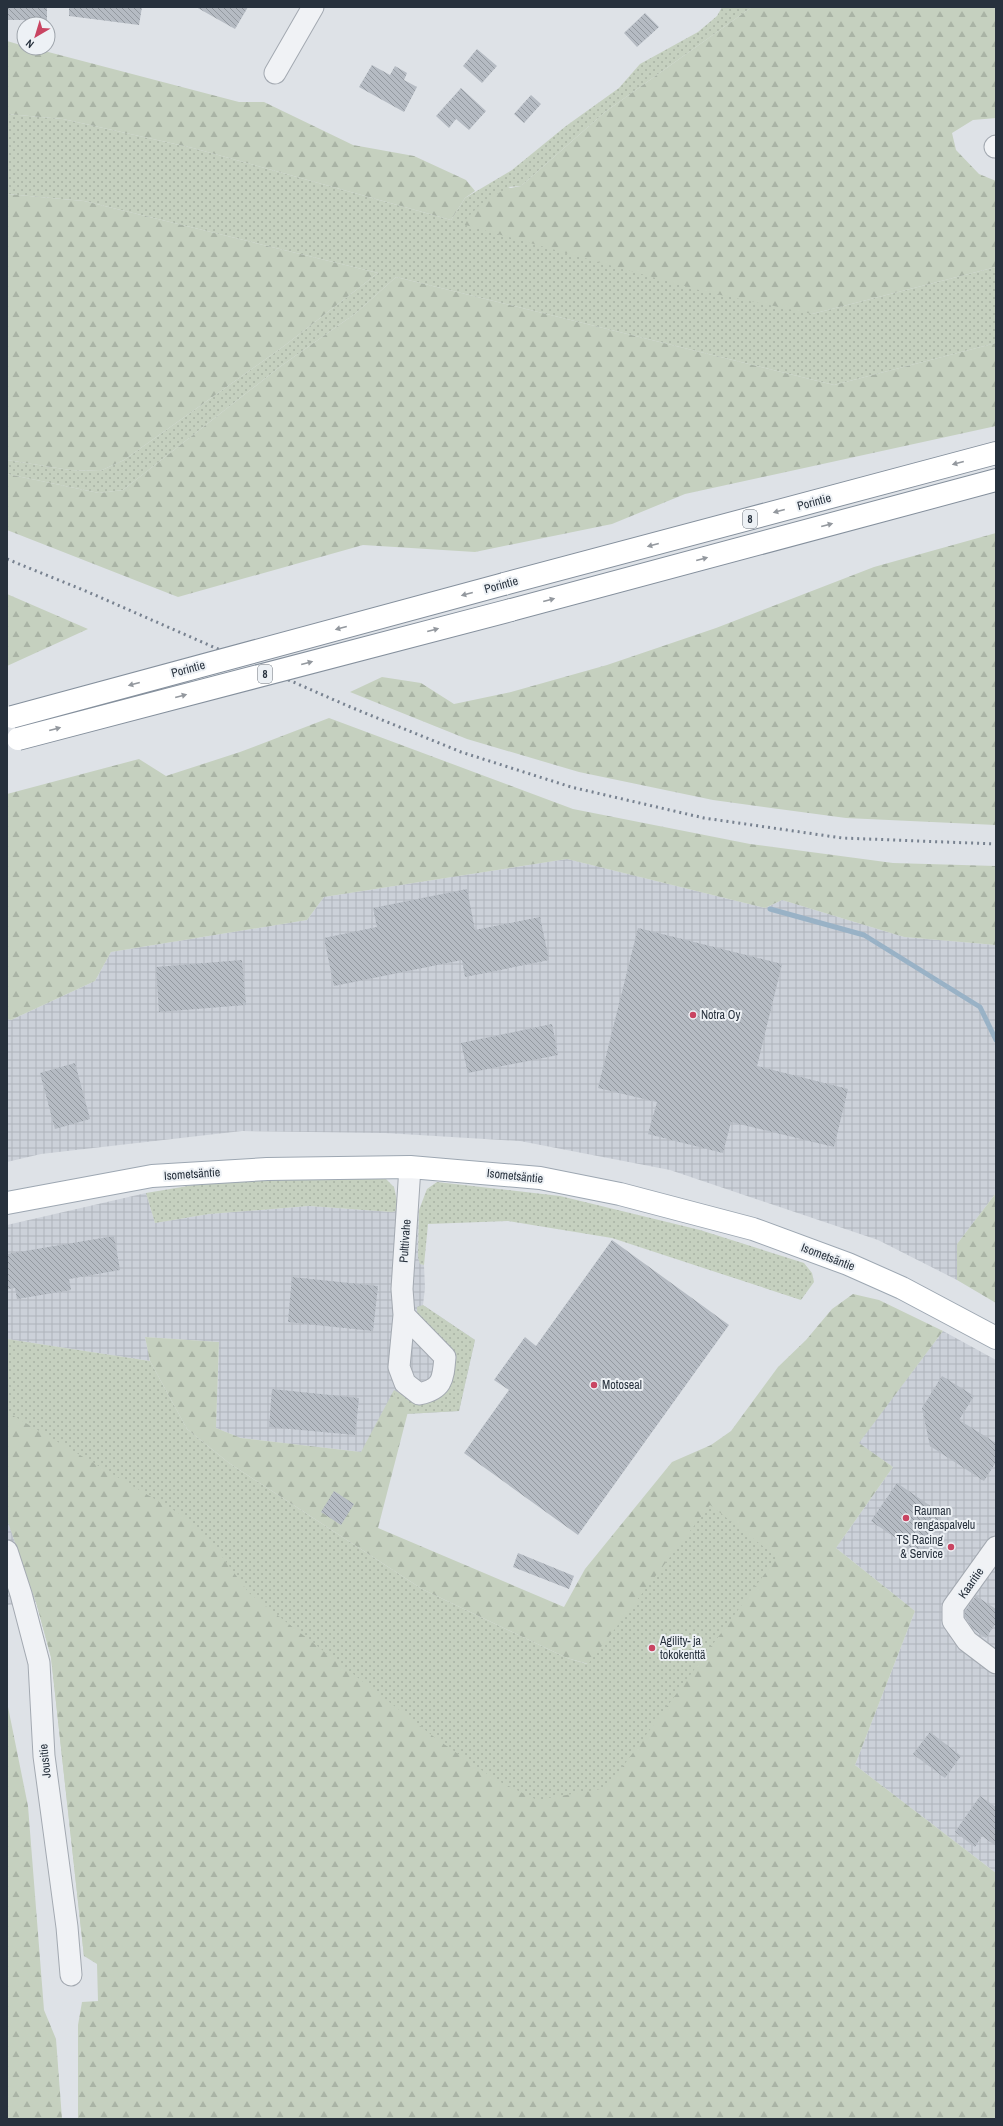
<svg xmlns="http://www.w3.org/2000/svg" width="1003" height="2126" viewBox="0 0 1003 2126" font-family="'Archivo Narrow',sans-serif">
  <defs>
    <pattern id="industrial-grid" width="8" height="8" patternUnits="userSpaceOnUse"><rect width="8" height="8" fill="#ccd1d9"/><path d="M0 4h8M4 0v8" fill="none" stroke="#afb4bb"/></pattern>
    <pattern id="grass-dots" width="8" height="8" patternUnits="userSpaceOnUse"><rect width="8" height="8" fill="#c5d0bf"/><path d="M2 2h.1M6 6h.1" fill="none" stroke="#a9b3a5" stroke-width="1.8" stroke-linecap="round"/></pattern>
    <pattern id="forest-firs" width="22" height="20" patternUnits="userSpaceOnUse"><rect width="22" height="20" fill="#c5d0bf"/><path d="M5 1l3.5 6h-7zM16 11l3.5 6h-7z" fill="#a9b3a5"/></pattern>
    <pattern id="building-back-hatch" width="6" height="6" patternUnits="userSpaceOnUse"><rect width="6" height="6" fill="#b5bbc3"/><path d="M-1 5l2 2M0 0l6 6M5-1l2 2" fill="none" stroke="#9399a0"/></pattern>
  </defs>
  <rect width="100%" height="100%" fill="#dee2e7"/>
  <path fill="url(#industrial-grid)" d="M567 859 765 908 782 900 904 937 996 945V1193L957 1244V1280L878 1240 670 1170 520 1141 385 1133 242 1131 41 1154 7 1162V1019L11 1020 95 981 111 952 307 920 324 897Z
    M146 1193 155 1223 209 1214 309 1206 392 1212 399 1210H419L418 1257 420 1264 424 1265 425 1288 423 1305 475 1340 459 1411 406 1414 409 1404 361 1452 241 1438 216 1428 219 1342 145 1337 150 1361 7 1339V1225Z
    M943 1331 996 1360V1873L855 1765 915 1611 836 1548 893 1467 858 1443Z
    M7 1519 36 1602 7 1605Z"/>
  <path fill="url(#grass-dots)" d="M722 7H752L605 112 521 186 508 187 812 314 996 267V343L834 385 396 277 356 313 281 366 123 490 99 493 7 474V460L70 470 100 471 124 460 284 346 378 273 84 201 7 194V114L63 119 193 148 451 220 465 198 512 170 566 126 619 88 640 64 698 32 717 16Z
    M273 1178H385L394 1187 399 1210 392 1212 309 1206 209 1214 155 1223 146 1193 200 1184Z
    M437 1182 560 1196 700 1230 804 1263 812 1273 814 1282 801 1300 612 1238 508 1221 428 1224 424 1265 420 1264 418 1257 419 1210 427 1189Z
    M423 1305 475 1340 459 1411 406 1414 409 1404 394 1398V1390C407 1399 437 1404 448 1390 451 1386 451 1377 453 1371L417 1315V1307Z
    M7 1339 150 1361 187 1429 229 1463 422 1589 567 1658 587 1664 710 1504 778 1557 826 1746 84 1956 51 1657 36 1602 7 1519Z"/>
  <path fill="url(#forest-firs)" d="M752 7H996V118L973 120 952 133 956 150 979 174 996 181V267L812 314 706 292 462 224C478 205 496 189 521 186L605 112Z
    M7 41 24 46V48H33L239 102H264L353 145 414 156 466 180 475 191 465 198 451 220 193 148 63 119 7 114Z
    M7 194 84 201 378 273 284 346 124 460 100 471 70 470 7 460Z
    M396 277 834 385 996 343V426L685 494 612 524 475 552 363 545 178 597 7 530V474L99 493 123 490 281 366 356 313Z
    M996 533V825L846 818 713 800 579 772 467 739 350 692 382 677 421 683 454 704 511 692 607 665 716 628 874 567Z
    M7 594 88 629 7 666Z
    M329 718 573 809 750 844 893 863 996 866V945L904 937 782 900 765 908 567 859 324 897 307 920 111 952 95 981 11 1020 7 1019V794L139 759 166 776 240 752Z
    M996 1193V1303L957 1280V1244Z
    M853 1294 879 1300 943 1331 859 1443 893 1467 836 1548 915 1611 855 1765 996 1873V2119H78V2025L82 2002 98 2001 97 1964 84 1956 51 1657 36 1602 7 1519V1412L180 1514 212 1543 249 1593 438 1740 496 1780 537 1800 607 1788 777 1557 710 1505 588 1664 567 1658 422 1589 229 1463 187 1429 150 1361 145 1337 219 1342 216 1428 241 1438 361 1452 394 1390 395 1398 410 1404 378 1528 564 1607 585 1569 672 1462 711 1445 731 1431 778 1367 806 1340 832 1309Z
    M7 1702 28 1806 44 2010 56 2039 62 2119H7Z"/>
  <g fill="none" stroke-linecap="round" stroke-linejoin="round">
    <path stroke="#99b2c6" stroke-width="5" d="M770 909 864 935 980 1007 996 1040"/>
  </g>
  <path fill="url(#building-back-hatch)" d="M8 7H47V20H8Z
    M69 7H142L139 25 69 16Z
    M196 7H248L235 29Z
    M645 13 659 27 637 47 624 33Z
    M477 49 497 66 482 83 463 66Z
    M372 65 390 75 395 66 407 73 404 80 417 87 404 112 359 87Z
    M461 88 486 111 469 130 456 119 449 128 436 116Z
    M531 95 541 104 524 123 514 114Z
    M467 889 475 930 540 917 549 960 465 977 462 960 334 986 324 938 377 927 373 908Z
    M638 928 782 964 757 1066 848 1089 834 1147 731 1122 723 1153 648 1134 657 1102 598 1088Z
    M242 960 246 1005 159 1012 156 967Z
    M552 1024 558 1055 468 1073 461 1043Z
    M75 1063 90 1119 55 1129 40 1073Z
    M114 1236 120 1270 69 1279 71 1290 17 1299 15 1288 7 1289V1254Z
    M612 1240 729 1325 578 1535 464 1453 509 1390 494 1380 525 1337 536 1346Z
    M292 1277 378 1286 373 1331 288 1322Z
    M942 1376 974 1396 959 1420 996 1443V1462L984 1481 930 1446 922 1408Z
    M272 1389 359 1398 355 1435 269 1427Z
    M897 1483 942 1514 916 1552 871 1521Z
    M334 1491 354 1504 341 1525 321 1512Z
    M518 1553 574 1576 569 1589 513 1567Z
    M976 1596 996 1609V1623L986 1638 973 1629 965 1617V1611Z
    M930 1732 961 1756 945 1778 913 1754Z
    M980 1796 996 1807V1846L982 1836 975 1847 955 1832Z"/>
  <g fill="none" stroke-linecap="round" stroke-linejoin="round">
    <defs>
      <path id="minor" d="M275 73 313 7
        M995 147 996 146
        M404 1315 445 1357C443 1379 443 1389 419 1394L405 1383 399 1367 404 1315 402 1289 410 1167
        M996 1547 953 1607V1621L967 1641 996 1663
        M7 1551 21 1594 39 1663 44 1756 67 1927 71 1975"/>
      <path id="major" d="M7 1203 152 1176 267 1169 410 1167 540 1178 620 1194 753 1229 848 1264 902 1288 996 1338"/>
      <path id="highway" d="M504 584 996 453
        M511 610 996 480"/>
    </defs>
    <use href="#minor" stroke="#a3a9b1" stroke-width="23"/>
    <use href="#major" stroke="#9da7b2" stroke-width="24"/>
    <use href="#highway" stroke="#85909d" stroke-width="24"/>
    <use href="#minor" stroke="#f0f2f5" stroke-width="21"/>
    <use href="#major" stroke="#fff" stroke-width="22"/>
    <use href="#highway" stroke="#fff" stroke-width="22"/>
    <path stroke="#788290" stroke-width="3" stroke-dasharray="2 4" stroke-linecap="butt" d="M7 559 88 592 348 706 461 752 571 787 704 818 842 838 996 844"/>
    <defs>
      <path id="highway-bridge" d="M12 717 504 584
        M18 739 511 610"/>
    </defs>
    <use href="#highway-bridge" stroke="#85909d" stroke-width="24" stroke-linecap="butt"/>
    <use href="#highway-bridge" stroke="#fff" stroke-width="22"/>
  </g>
  <defs><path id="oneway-solid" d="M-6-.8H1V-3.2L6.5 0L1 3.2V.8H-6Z"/></defs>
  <g fill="#93989e">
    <use href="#oneway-solid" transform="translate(958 463) rotate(165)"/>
    <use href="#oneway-solid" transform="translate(779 511) rotate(165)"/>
    <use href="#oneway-solid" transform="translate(827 525) rotate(-15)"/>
    <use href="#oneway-solid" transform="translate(653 545) rotate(165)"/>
    <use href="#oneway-solid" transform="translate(702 559) rotate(-15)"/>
    <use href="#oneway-solid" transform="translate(467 594) rotate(165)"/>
    <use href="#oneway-solid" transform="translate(549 600) rotate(-15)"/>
    <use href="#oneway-solid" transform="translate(341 628) rotate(165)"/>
    <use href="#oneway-solid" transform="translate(433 630) rotate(-15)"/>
    <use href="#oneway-solid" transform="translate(307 663) rotate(-15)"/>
    <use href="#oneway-solid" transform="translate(134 684) rotate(165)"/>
    <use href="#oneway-solid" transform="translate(181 696) rotate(-15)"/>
    <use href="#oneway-solid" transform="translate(55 729) rotate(-15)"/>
  </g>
  <g fill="#c94562" stroke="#edf1f5" stroke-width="1.5">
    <circle cx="693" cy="1015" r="4"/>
    <circle cx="594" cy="1385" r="4"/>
    <circle cx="906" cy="1518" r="4"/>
    <circle cx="951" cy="1547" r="4"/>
    <circle cx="652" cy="1648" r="4"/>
  </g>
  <g text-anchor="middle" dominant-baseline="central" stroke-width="4" stroke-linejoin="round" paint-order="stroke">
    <g fill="#edf1f5" stroke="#626b74" stroke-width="1">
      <rect x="743" y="510" width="14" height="18" rx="3"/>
      <rect x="258" y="665" width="14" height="18" rx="3"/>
    </g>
    <g font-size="11" font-weight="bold" fill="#27313d">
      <text x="750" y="519">8</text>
      <text x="265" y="674">8</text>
    </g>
    <g font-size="12" fill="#27313d" stroke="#edf1f5">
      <text transform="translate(814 502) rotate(-15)">Porintie</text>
      <text transform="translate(501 585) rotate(-15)">Porintie</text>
      <text transform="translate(188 669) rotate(-15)">Porintie</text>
      <text transform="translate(192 1174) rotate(-4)">Isometsäntie</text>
      <text transform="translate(515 1176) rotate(6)">Isometsäntie</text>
      <text transform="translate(405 1241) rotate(-86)">Pulttivahe</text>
      <text transform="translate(828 1257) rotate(21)">Isometsäntie</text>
      <text transform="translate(971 1583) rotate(-55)">Kaaritie</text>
      <text transform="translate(45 1761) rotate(-96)">Jousitie</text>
    </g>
    <g font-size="12" fill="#27313d" stroke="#edf1f5" text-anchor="start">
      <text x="701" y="1015">Notra Oy</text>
      <text x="602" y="1385">Motoseal</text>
      <text x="914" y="1511">Rauman<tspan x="914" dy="14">rengaspalvelu</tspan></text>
      <text x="943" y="1540" text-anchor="end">TS Racing<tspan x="943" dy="14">&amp; Service</tspan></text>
      <text x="660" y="1641">Agility- ja<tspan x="660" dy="14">tokokenttä</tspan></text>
    </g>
  </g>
  <rect width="1003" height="2126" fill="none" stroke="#27313d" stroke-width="16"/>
  <g transform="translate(36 36) rotate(218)"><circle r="19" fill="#edf1f5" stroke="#9ea4ab"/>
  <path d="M0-3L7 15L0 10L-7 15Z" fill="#c94562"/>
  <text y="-6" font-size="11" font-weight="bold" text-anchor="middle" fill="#27313d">N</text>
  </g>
</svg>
